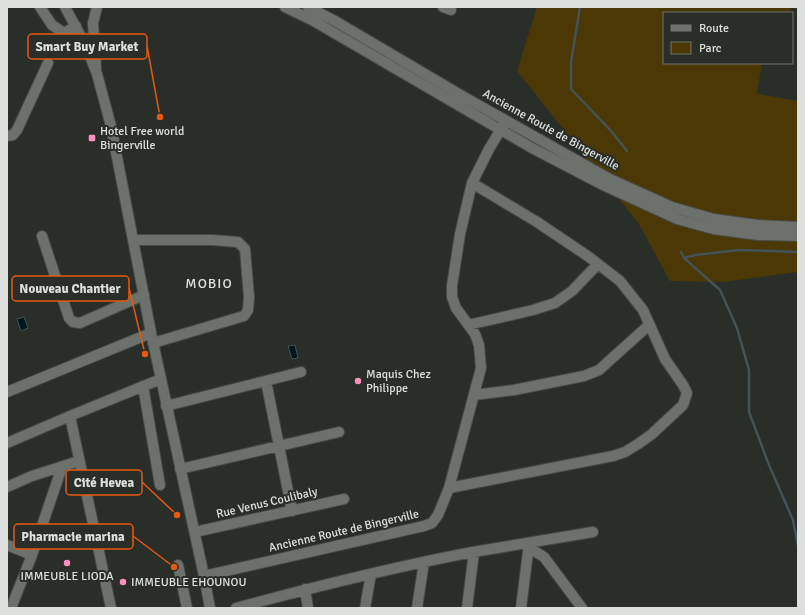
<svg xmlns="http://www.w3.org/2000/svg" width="805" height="615" viewBox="0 0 805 615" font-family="Signika,sans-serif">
  <rect width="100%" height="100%" fill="#292e29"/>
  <path fill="#4b3805" d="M537 7H792L789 13H664V63H762L757 94 798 101V272L723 282 670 281 639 224 517 71Z"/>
  <path fill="#00181d" stroke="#425457" d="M24 317 28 328 21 331 17 319Z
    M295 345 298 358 292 359 288 346Z"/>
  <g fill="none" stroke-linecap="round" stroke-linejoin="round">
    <path stroke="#425457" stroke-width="2.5" d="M580 7 571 62V89L612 132 627 151
      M681 252 684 258 695 255 739 250 798 252
      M684 258 720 290 737 328 749 370V412L769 465 793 520 798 546"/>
    <defs>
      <path id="minor" d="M40 7 52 25 64 33 76 26
        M443 7 451 10
        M7 136 13 135 17 130 48 63
        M42 236 69 318 73 322 80 323 144 295
        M133 240H212L238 242 245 249 249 297 248 310 244 316 153 343
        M468 325 533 310 555 303 572 291 598 264
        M266 381 292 511
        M143 386 160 485
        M7 392 151 333
        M474 395 514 390 584 376 599 370 649 325
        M166 406 301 372
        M70 416 111 608
        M7 443 70 416 161 379
        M180 469 339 432
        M7 487 32 476 79 461
        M449 488 613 456 625 452 638 444 652 434 683 405 687 393 683 385 665 359 643 310 620 281 589 257 537 222 472 183
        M195 532 344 499
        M7 545 32 555
        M528 547 544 557 582 608
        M178 565 187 608
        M204 576 424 526 432 523 438 515 449 488 481 368 479 345 475 334 456 308 452 297V286L460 234 472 183 489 149 506 121
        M305 589 308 608
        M11 608 32 555 62 467
        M236 608C314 587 393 567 473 552 513 545 553 539 593 532
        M365 608 371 574
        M417 608 424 562
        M467 608 474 552
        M521 608 529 544"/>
      <path id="tertiary" d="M285 7 312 20 532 148 603 185 677 219 713 229 758 235 798 236
        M308 7 335 21 464 97 610 179 672 207 714 219 758 225 798 227
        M96 68 93 23 97 7"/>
      <path id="secondary" d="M65 7 86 46 97 74 111 126 151 333 204 576 210 608"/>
    </defs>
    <use href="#minor" stroke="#464b47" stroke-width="12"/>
    <use href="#tertiary" stroke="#464b47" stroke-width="12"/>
    <use href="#secondary" stroke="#464b47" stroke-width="12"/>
    <use href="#minor" stroke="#6c716c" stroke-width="10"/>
    <use href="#tertiary" stroke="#6c716c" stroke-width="10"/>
    <use href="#secondary" stroke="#6c716c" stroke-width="10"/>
  </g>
  <g fill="#fc8fc1" stroke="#292e29" stroke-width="1.5">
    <rect x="88" y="134" width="8" height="8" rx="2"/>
    <circle cx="358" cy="381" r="4"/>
    <circle cx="67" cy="563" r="4"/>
    <circle cx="123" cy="582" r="4"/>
  </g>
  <g text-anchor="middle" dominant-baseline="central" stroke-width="4" stroke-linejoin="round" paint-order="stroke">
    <g font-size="12" fill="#dde0dd" stroke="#292e29">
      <text transform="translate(551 130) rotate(29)">Ancienne Route de Bingerville</text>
      <text transform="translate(267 503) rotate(-13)">Rue Venus Coulibaly</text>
      <text transform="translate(344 531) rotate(-13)">Ancienne Route de Bingerville</text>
    </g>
    <g font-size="12" fill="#dde0dd" stroke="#292e29" text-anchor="start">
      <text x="100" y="131">Hotel Free world<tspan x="100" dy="14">Bingerville</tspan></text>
      <text x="366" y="374">Maquis Chez<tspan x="366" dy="14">Philippe</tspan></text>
      <text x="67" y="576" text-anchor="middle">IMMEUBLE LIODA</text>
      <text x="131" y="582">IMMEUBLE EHOUNOU</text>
    </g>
    <g font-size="14" letter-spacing="1" fill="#dde0dd" stroke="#292e29">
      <text x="209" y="283">MOBIO</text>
    </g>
  </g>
  <path fill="none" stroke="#e8590c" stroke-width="1.5" d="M160 117L147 46M145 354L129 288M177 515L142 482M174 567L133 536"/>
  <g fill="#e8590c" stroke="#292e29" stroke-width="1.5">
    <circle cx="160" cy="117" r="4"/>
    <circle cx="145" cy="354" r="4"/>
    <circle cx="177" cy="515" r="4"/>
    <circle cx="174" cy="567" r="4"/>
  </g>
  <g fill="#292e29" stroke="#e8590c" stroke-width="1.5">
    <rect x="28" y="34" width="119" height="25" rx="4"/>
    <rect x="12" y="276" width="117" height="25" rx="4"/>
    <rect x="66" y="470" width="76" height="25" rx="4"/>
    <rect x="14" y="524" width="119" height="25" rx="4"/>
  </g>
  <g font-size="13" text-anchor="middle" font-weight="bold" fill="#dde0dd">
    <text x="87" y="51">Smart Buy Market</text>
    <text x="70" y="293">Nouveau Chantier</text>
    <text x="104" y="487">Cité Hevea</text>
    <text x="73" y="541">Pharmacie marina</text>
  </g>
  <rect width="805" height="615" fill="none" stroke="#dde0dd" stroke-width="16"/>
  <rect x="663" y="12" width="130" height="52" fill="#292e29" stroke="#717571"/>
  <rect x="671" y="25" width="20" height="6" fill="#6c716c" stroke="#717571"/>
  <text x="699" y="32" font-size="12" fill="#dde0dd">Route</text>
  <rect x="671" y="42" width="20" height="12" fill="#4b3805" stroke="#717571"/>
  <text x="699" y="52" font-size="12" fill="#dde0dd">Parc</text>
</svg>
